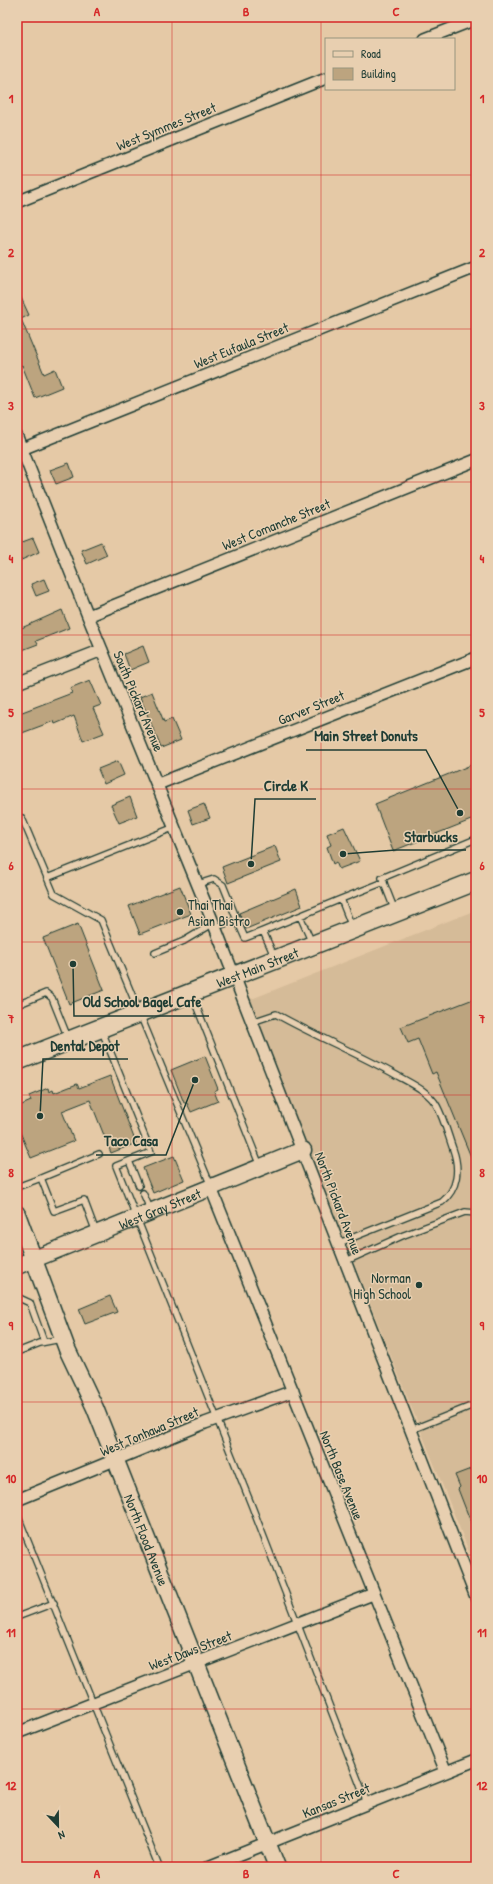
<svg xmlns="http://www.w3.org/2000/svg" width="493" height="1884" viewBox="0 0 493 1884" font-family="'Patrick Hand',sans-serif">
  <rect width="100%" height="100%" fill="#e5c9a6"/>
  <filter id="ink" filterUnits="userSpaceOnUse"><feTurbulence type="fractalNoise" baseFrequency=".025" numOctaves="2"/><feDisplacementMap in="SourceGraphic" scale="8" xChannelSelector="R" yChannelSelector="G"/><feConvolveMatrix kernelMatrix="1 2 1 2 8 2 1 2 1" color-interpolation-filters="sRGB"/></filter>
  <g filter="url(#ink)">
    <path fill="#d5bb98" d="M476 910V1569L249 1000Z"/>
    <path fill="#bca47f" stroke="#1f3d34" d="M17 289 29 315 21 319 44 374 55 369 62 387 35 398 22 365 17 368Z
      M69 463 74 477 56 484 50 470Z
      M33 538 39 552 17 562V544Z
      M101 542 107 555 87 564 81 550Z
      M44 579 49 591 36 596 31 584Z
      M62 610 69 628 36 641 38 644 17 652V630Z
      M143 646 149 662 130 670 124 654Z
      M90 680 101 705 93 708 104 733 83 741 74 716 55 724 54 721 22 733 17 721V714L72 693 70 688Z
      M152 692 164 722 172 719 181 740 161 748 140 697Z
      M118 761 124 775 104 784 98 769Z
      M476 763V818L393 851 375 804Z
      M130 797 137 816 119 823 111 805Z
      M204 804 210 818 193 824 188 810Z
      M344 827 360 861 339 869 336 862 333 864 327 847 331 845 327 834Z
      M275 846 281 862 228 883 222 867Z
      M180 886 191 914 140 934 129 906Z
      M296 889 302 906 246 929 239 913Z
      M78 924 104 990 69 1004 43 938Z
      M476 998V1169L436 1072 432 1074 418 1039 408 1043 401 1027Z
      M205 1056 218 1089 214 1091 218 1101 191 1112 187 1103H184L171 1070Z
      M110 1076 136 1143 111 1153 90 1100 62 1111 74 1141 31 1158 17 1125V1107L31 1101 29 1096 48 1088 49 1092 53 1090 54 1093 77 1084 79 1088Z
      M174 1156 184 1180 153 1193 143 1168Z
      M110 1296 117 1312 85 1324 79 1309Z
      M476 1467V1533H475L458 1489 460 1487 455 1475Z"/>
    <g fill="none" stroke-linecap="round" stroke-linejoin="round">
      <defs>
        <path id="lane" d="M22 818 54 894 101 920 211 1186
          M47 878 175 827
          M198 884 214 879 223 885 237 920
          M395 911 382 878 476 839
          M300 916 312 943
          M215 927 237 920 245 938 263 931
          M352 927 341 899 384 882
          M155 953 184 941 214 923
          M275 958 263 931 341 899
          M192 995 260 1166
          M17 1005 46 993 52 998 68 1038
          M252 1022 276 1014C315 1036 357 1053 396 1075 410 1083 429 1091 437 1106 444 1119 448 1135 453 1149 460 1169 458 1189 442 1202L339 1243
          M102 1031 151 1152 116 1166 251 1504 367 1803
          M129 1161 139 1186
          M41 1178 99 1154
          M17 1187 41 1178 54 1211 84 1200 96 1232
          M143 1193 151 1211
          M346 1261 404 1235 465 1212 476 1213
          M17 1297 30 1303 44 1342
          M17 1352 40 1343 61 1339
          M411 1430 476 1404
          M17 1514 159 1867
          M17 1617 54 1603"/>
        <path id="street" d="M425 39 476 19
          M17 202 326 78
          M17 437 88 616 215 927 476 1597
          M17 451 476 267
          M88 616 476 460
          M17 683 102 650
          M158 784 476 658
          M211 1188 446 1772
          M17 1500 205 1423 293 1391
          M17 1733 373 1594
          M208 1867 476 1760"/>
        <g id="secondary">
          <path id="s1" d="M17 1214 67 1349 95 1408 277 1867"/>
          <path id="s2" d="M17 1266 303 1150"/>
        </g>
        <g id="primary">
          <path id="s3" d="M17 1061 476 881"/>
        </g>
      </defs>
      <use href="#lane" stroke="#1f3d34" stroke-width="8"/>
      <use href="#street" stroke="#1f3d34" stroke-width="14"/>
      <use href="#secondary" stroke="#1f3d34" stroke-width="19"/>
      <use href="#primary" stroke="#1f3d34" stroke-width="21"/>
      <use href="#lane" stroke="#e8cfb0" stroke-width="5.5"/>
      <use href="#street" stroke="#e8cfb0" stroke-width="11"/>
      <use href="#secondary" stroke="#e8cfb0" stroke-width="16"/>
      <use href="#primary" stroke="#e8cfb0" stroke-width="18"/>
    </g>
  </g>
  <path fill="none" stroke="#d62828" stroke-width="1" stroke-opacity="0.55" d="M172 17V1867M321 17V1867M17 175H476M17 329H476M17 482H476M17 635H476M17 789H476M17 942H476M17 1095H476M17 1249H476M17 1402H476M17 1555H476M17 1709H476"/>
  <g fill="#1f3d34" stroke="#e8cfb0" stroke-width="1.5">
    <circle cx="180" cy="912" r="4"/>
    <circle cx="419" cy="1285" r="4"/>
  </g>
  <g text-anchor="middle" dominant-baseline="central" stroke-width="3" stroke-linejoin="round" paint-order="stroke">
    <g font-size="14" fill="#1f3d34" stroke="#e8cfb0">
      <text transform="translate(166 126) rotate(-22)">West Symmes Street</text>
      <text transform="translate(241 345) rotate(-22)">West Eufaula Street</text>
      <text transform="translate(276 524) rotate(-22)">West Comanche Street</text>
      <text transform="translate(139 701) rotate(67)">South Pickard Avenue</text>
      <text transform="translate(311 707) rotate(-22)">Garver Street</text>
      <text stroke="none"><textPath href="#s3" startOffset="258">West Main Street</textPath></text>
      <text transform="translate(339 1203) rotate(69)">North Pickard Avenue</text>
      <text stroke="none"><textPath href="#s2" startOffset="154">West Gray Street</textPath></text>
      <text transform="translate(149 1431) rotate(-23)">West Tonhawa Street</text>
      <text transform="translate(342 1475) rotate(68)">North Base Avenue</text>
      <text stroke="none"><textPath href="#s1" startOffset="351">North Flood Avenue</textPath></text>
      <text transform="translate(190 1650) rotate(-21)">West Daws Street</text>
      <text transform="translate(336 1800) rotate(-22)">Kansas Street</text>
    </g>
    <g font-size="14" fill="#1f3d34" stroke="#e8cfb0" text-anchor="start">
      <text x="188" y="904">Thai Thai<tspan x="188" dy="16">Asian Bistro</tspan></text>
      <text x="411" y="1277" text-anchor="end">Norman<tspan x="411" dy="16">High School</tspan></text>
    </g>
  </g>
  <path fill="none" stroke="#1f3d34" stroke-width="1.5" d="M460 813L426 750H306M251 864L255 799H316M343 854L396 850H466M73 964L74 1016H209M40 1116L43 1059H128M195 1080L166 1155H96"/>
  <g fill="#1f3d34" stroke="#e8cfb0" stroke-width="1.5">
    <circle cx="460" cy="813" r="4"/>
    <circle cx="251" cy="864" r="4"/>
    <circle cx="343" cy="854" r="4"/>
    <circle cx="73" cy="964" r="4"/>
    <circle cx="40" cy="1116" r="4"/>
    <circle cx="195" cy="1080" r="4"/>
  </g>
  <g font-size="15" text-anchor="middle" font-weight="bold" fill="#1f3d34" stroke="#e8cfb0" stroke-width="3" stroke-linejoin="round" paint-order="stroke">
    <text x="366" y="741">Main Street Donuts</text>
    <text x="286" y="791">Circle K</text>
    <text x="431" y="842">Starbucks</text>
    <text x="142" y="1007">Old School Bagel Cafe</text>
    <text x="85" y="1051">Dental Depot</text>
    <text x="131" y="1146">Taco Casa</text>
  </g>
  <rect width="493" height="1884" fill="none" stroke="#e8cfb0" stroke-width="44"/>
  <rect x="325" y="38" width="130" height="52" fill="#e8cfb0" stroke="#98957e"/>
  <rect x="333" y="51" width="20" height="6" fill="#e8cfb0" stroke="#98957e"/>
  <text x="361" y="58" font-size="12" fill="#1f3d34">Road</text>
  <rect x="333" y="68" width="20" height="12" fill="#bca47f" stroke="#98957e"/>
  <text x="361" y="78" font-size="12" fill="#1f3d34">Building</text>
  <g transform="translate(58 1826) rotate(158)" stroke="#e8cfb0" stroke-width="3" paint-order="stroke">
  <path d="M0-3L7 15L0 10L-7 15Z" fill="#1f3d34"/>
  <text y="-6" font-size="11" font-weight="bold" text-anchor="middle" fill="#1f3d34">N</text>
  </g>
  <rect x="22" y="22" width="449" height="1840" fill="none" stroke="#d62828" stroke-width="1.5"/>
  <g font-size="13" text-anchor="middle" font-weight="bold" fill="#d62828">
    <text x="97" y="16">A</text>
    <text x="246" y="16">B</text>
    <text x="396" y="16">C</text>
    <text x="11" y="103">1</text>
    <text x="482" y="103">1</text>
    <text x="11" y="257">2</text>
    <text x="482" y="257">2</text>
    <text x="11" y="410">3</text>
    <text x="482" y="410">3</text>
    <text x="11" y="563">4</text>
    <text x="482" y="563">4</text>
    <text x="11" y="717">5</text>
    <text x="482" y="717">5</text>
    <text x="11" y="870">6</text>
    <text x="482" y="870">6</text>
    <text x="11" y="1023">7</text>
    <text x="482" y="1023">7</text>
    <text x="11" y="1177">8</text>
    <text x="482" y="1177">8</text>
    <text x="11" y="1330">9</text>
    <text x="482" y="1330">9</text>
    <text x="11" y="1483">10</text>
    <text x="482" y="1483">10</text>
    <text x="11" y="1637">11</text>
    <text x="482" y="1637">11</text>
    <text x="11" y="1790">12</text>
    <text x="482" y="1790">12</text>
    <text x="97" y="1878">A</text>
    <text x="246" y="1878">B</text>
    <text x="396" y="1878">C</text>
  </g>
</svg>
